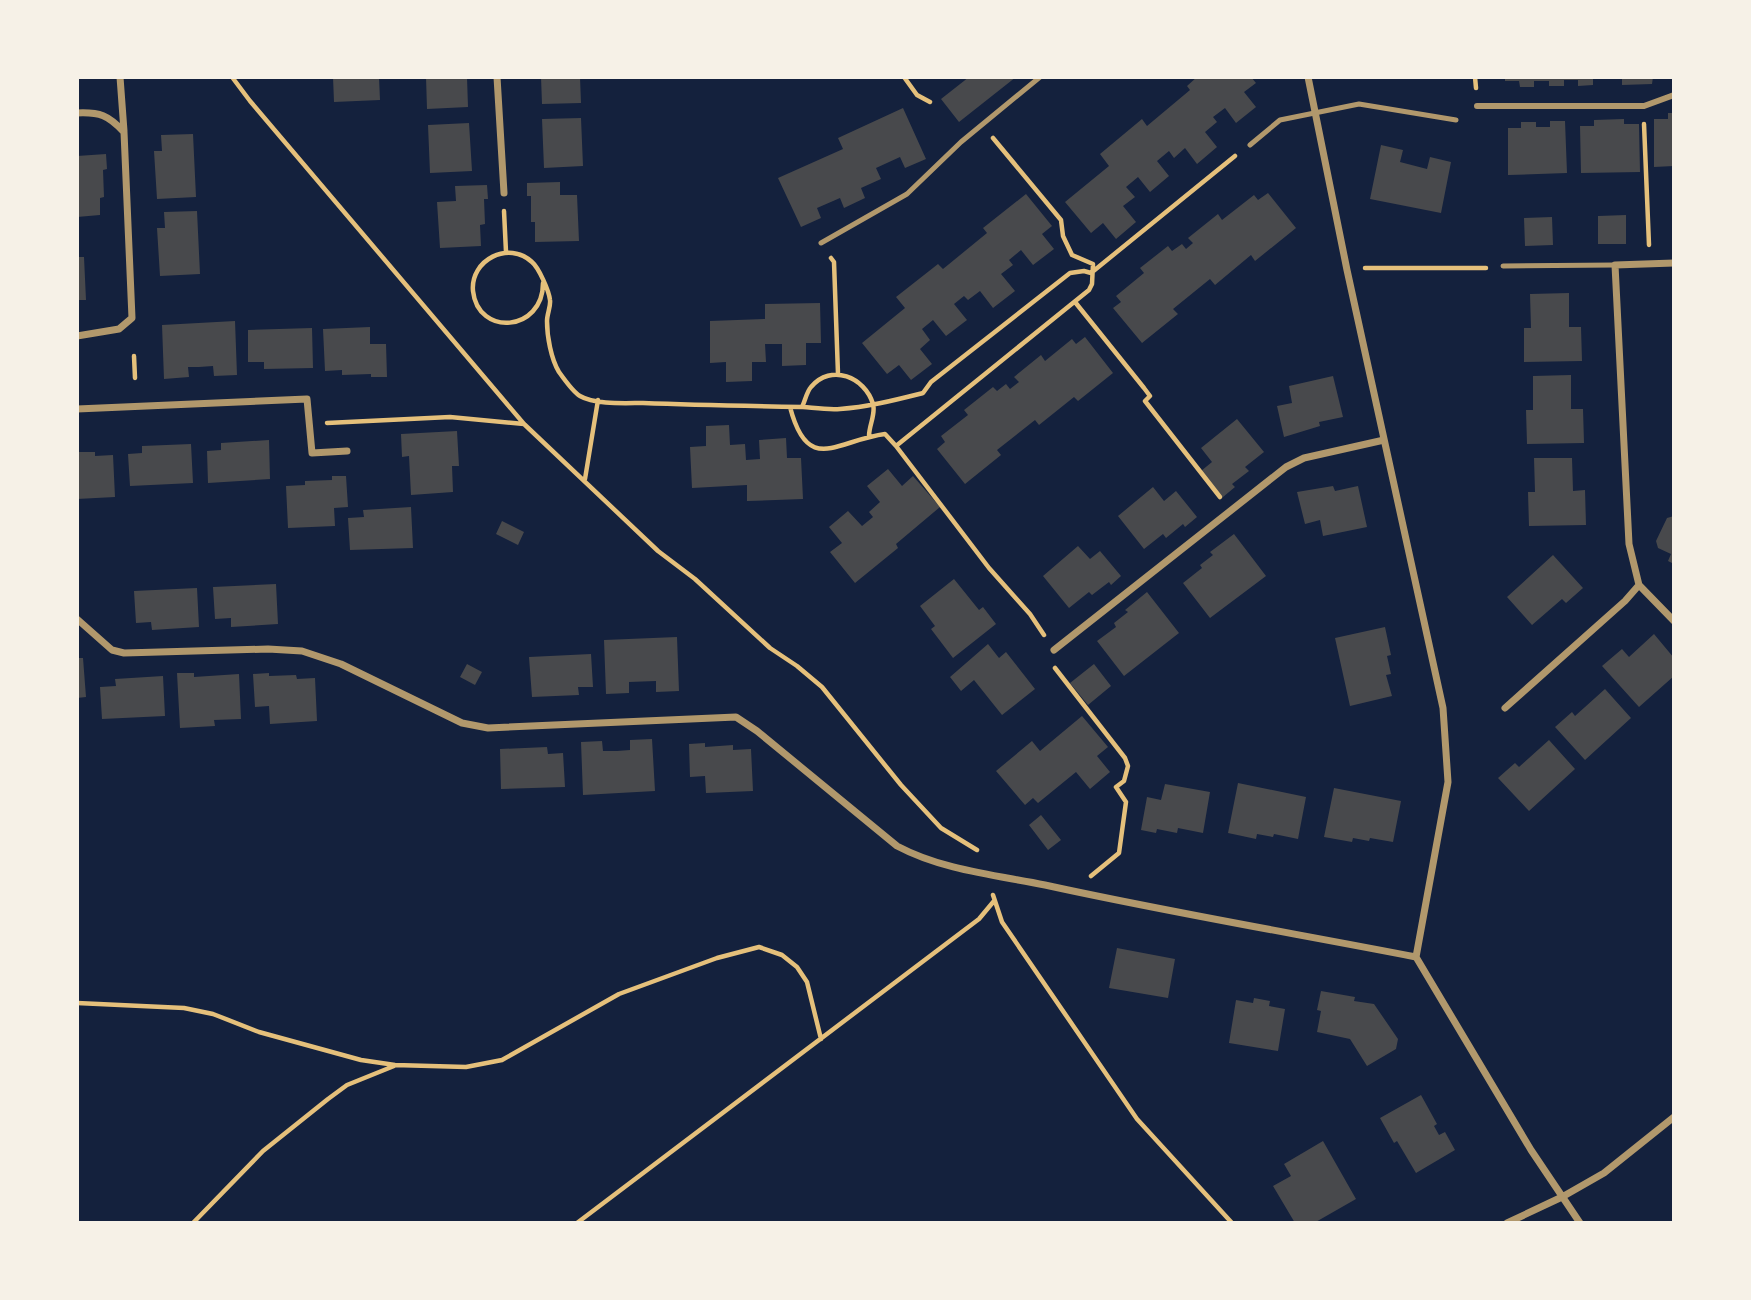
<svg xmlns="http://www.w3.org/2000/svg" width="1751" height="1300" viewBox="0 0 1751 1300" font-family="'Noto Sans',sans-serif">
  <rect width="100%" height="100%" fill="#14213d"/>
  <path fill="#48494c" d="M333 77H379L380 100 334 102Z
    M426 77H467L468 107 427 109Z
    M541 77H580L581 103 542 104Z
    M969 77H1016L959 122 941 99Z
    M1197 77H1251L1256 83 1244 92 1256 107 1236 123 1225 108 1213 117 1217 122 1205 132 1217 147 1197 164 1185 148 1174 158 1169 151 1157 161 1169 176 1150 192 1138 177 1126 187 1135 197 1123 206 1136 222 1116 239 1103 223 1091 233 1065 202 1109 166 1100 154 1142 119 1147 126 1190 90 1187 86Z
    M1505 77H1593V85L1578 86V80H1564V86H1549V81H1534V87H1520L1519 81H1505Z
    M1622 77H1653L1652 84 1622 85Z
    M903 108 926 159 905 168 900 157 876 168 881 179 861 188 865 198 844 208 840 198 817 208 821 218 801 227 778 178 843 149 838 138Z
    M1668 113H1674V166L1654 167V119H1668Z
    M581 118 583 166 544 168 542 119Z
    M1624 119V124H1639L1640 172 1581 173 1580 126H1594V120Z
    M1550 121H1565L1567 173 1508 175V128H1521V122H1536V127H1550Z
    M469 123 472 171 430 173 428 125Z
    M193 134 196 197 157 199 154 151H162L161 135Z
    M1381 145 1403 150 1400 162 1427 169 1430 157 1451 162 1441 213 1370 199Z
    M106 154 107 169 103 170 104 197 100 198V215L77 217V156Z
    M560 182V195H577L579 241 535 242V222H531V196H527V183Z
    M487 185 488 199H484L485 224 480 225 481 246 440 248 437 202 456 201 455 186Z
    M1268 193 1296 228 1255 261 1251 255 1215 285 1210 279 1173 309 1178 314 1142 343 1113 308 1121 302 1116 296 1144 273 1140 268 1168 246 1172 251 1182 244 1186 249 1193 243 1188 238 1218 214 1222 220 1254 195 1258 200Z
    M1026 194 1052 226 1042 234 1054 249 1033 265 1021 250 1009 260 1013 265 1001 274 1015 291 993 308 980 291 968 300 964 296 954 304 967 320 946 336 933 320 922 329 930 340 920 349 932 364 911 380 899 365 887 374 862 343 905 308 896 297 938 264 943 269 987 233 983 228Z
    M197 211 200 274 160 276 157 228H165L164 212Z
    M1626 215V244H1598V216Z
    M1552 217 1553 245 1525 246 1524 218Z
    M77 257H84L86 300H77Z
    M1569 293V327H1581L1582 361 1524 362V328H1531L1530 294Z
    M820 303 821 343H806V365L782 366V344H765L766 362H752V381L726 382V362L710 363V321L765 319V304Z
    M235 321 237 375 214 376 213 366 199 367H188L189 377 164 379 162 325Z
    M370 327V344H386L387 377H371V374L342 375V370L325 371 323 329Z
    M312 328 313 368 264 369V362H248V330Z
    M1085 337 1113 373 1078 401 1074 397 1039 425 1035 420 997 450 1001 455 965 484 937 449 945 442 941 436 968 415 964 410 993 387 997 391 1006 384 1010 389 1019 382 1014 377 1041 355 1045 361 1072 339 1076 344Z
    M1571 375V409H1583L1584 443 1527 444 1526 410H1533V376Z
    M1333 376 1343 417 1319 422 1320 426 1284 437 1277 406 1292 403 1289 386Z
    M1237 419 1264 452 1245 467 1249 471 1232 484 1235 487 1223 497 1201 471 1212 462 1201 448Z
    M729 425 730 445 745 444 746 460 760 459 759 440 786 438 787 458H801L803 499 747 501V485L692 488 690 447 706 446V426Z
    M457 431 459 466H452L453 492 411 495 409 456 402 457 401 434Z
    M269 440 270 479 208 483 207 451 221 450V443Z
    M191 444 193 483 130 486 128 454 142 453V446Z
    M77 452H95V456L113 455 115 497 77 499Z
    M1534 458H1572L1573 491 1585 490 1586 525 1529 526 1528 492H1535Z
    M888 469 902 486 913 476 940 507 896 544 898 548 855 583 830 552 842 543 829 527 848 511 862 526 873 517 869 512 880 502 867 486Z
    M332 476H346L348 507 334 508 335 526 288 528 286 486 305 485V481L332 480Z
    M1333 486 1335 491 1358 486 1367 527 1323 536 1320 520 1305 524 1297 492Z
    M1153 487 1164 501 1176 491 1197 517 1185 527 1183 524 1166 538 1163 534 1144 549 1118 516Z
    M411 507 413 548 350 550 348 518 364 517 363 510Z
    M1674 516V564L1668 561 1671 554 1658 548 1656 541 1667 518Z
    M502 521 524 532 518 545 496 534Z
    M1234 534 1266 576 1210 618 1183 583 1202 568 1200 565 1213 555 1210 552Z
    M1078 546 1090 559 1100 551 1121 576 1111 585 1109 582 1092 595 1089 592 1069 608 1043 576Z
    M1553 555 1583 588 1566 603 1562 599 1532 625 1507 597Z
    M954 579 979 610 983 607 996 624 953 658 931 629 935 626 920 606Z
    M276 584 278 624 231 627V618L215 619 213 587Z
    M197 588 199 627 152 630 151 622 136 623 134 591Z
    M1147 592 1179 633 1124 676 1097 641 1116 627 1114 623 1128 612 1125 610Z
    M1385 627 1391 655 1387 656 1391 674 1386 675 1392 696 1350 706 1335 638Z
    M1654 634 1674 658V676L1639 707 1602 666 1622 649 1629 657Z
    M677 637 679 691 656 692V681L629 682V693L606 694 604 640Z
    M988 644 999 658 1006 652 1035 689 1002 715 974 680 961 691 950 677Z
    M591 654 593 687H578L579 695 532 697 529 657Z
    M77 658H83L86 697 77 698Z
    M467 664 482 672 475 685 460 677Z
    M1094 664 1111 686 1088 705 1070 683Z
    M177 673H194V677L239 674 241 719 214 720 215 726 180 728Z
    M269 673V676L296 675 297 679 315 678 317 721 270 724 269 706 255 707 253 674Z
    M163 676 165 716 102 719 100 687 116 686 115 679Z
    M1605 689 1631 718 1585 760 1555 727 1572 712 1575 716Z
    M1082 716 1108 747 1097 756 1110 772 1090 789 1076 772 1038 803 1033 798 1025 805 996 771 1032 741 1040 751Z
    M652 739 655 791 583 795 581 742 602 741 603 751H617L630 750V740Z
    M1549 740 1575 769 1529 811 1498 778 1515 763 1519 767Z
    M705 743V747L733 745V750L751 749 753 791 706 793 705 776 690 777 689 744Z
    M547 747 548 754 563 753 565 787 501 789 500 749Z
    M1238 783 1306 797 1298 839 1274 834 1273 837 1257 834 1256 839 1228 833Z
    M1165 784 1210 792 1203 833 1178 828 1177 833 1157 829 1156 833 1141 830 1147 797 1161 800Z
    M1334 788 1401 801 1393 842 1370 838 1369 841 1353 838 1352 842 1324 837Z
    M1041 815 1061 840 1048 850 1029 825Z
    M1117 948 1175 959 1168 998 1109 988Z
    M1321 991 1355 997 1354 1001 1374 1004 1398 1039 1396 1049 1367 1066 1350 1039 1317 1032 1321 1011 1317 1010Z
    M1254 998 1270 1001 1269 1006 1285 1009 1278 1051 1229 1043 1236 1000 1253 1003Z
    M1421 1095 1437 1124 1434 1126 1439 1135 1445 1132 1455 1150 1416 1173 1397 1141 1394 1143 1380 1118Z
    M1323 1141 1356 1199 1314 1223H1295L1273 1186 1291 1176 1284 1164Z"/>
  <g fill="none" stroke-linecap="round" stroke-linejoin="round">
    <path stroke="#e5c07b" stroke-width="4.5" d="M232 77 250 101 524 424 658 551 695 579 770 648 797 666 822 687 901 785 941 828 977 850
      M904 77 917 95 930 102
      M1475 77 1476 88
      M1644 124 1649 245
      M504 211 506 252
      M831 258 834 262 838 374
      M1365 268H1486
      M543 283C543 332 478 337 473 291 470 260 509 240 532 262 539 268 549 291 550 300 551 306 547 314 547 321 547 336 551 359 559 372 564 379 573 392 580 396 595 405 626 403 643 403 696 405 749 406 803 407 815 408 828 410 840 409 868 407 895 400 923 393L931 382 1070 273 1084 271 1091 273 1235 156
      M1075 302 1144 388 1150 396 1145 401 1220 497
      M134 356 135 378
      M790 407C808 476 837 440 885 434L896 446 1089 290 1092 284 1093 264 1072 255 1063 236 1061 220 993 138
      M802 407C805 401 807 391 811 387 831 363 865 377 873 404 876 414 869 425 869 436
      M327 423 450 417 524 424
      M896 446 989 568 1030 614 1044 635
      M585 479 598 400
      M1055 668 1125 758 1128 766 1124 781 1116 787 1126 802 1119 853 1091 876
      M993 895 1002 922 1137 1119 1232 1223
      M77 1003 184 1008 213 1014 259 1032 361 1060 395 1065 466 1067 502 1060 619 994 717 958 759 947 782 955 797 967 807 982 821 1039
      M193 1223 263 1151 328 1099 347 1085 394 1066
      M577 1223 979 919 994 901"/>
    <path stroke="#b1986c" stroke-width="5" d="M1250 145 1280 120 1359 104 1456 120
      M821 243 907 194 961 142 1040 77
      M1503 266 1615 265"/>
    <path stroke="#b1986c" stroke-width="6" d="M1477 106H1644L1674 95"/>
    <path stroke="#b1986c" stroke-width="7" d="M120 77 124 131
      M497 77 504 193
      M1308 77 1347 270 1443 708 1448 782 1416 957 1531 1150 1580 1223
      M77 113C100 112 108 115 124 132L132 318 119 329 77 336
      M1674 263 1615 265 1629 544 1639 585 1674 621
      M77 409 307 399 312 453 347 451
      M77 619 112 650 124 653 268 649 302 651 341 664 462 723 488 728 736 717 757 731 897 846C942 870 995 875 1045 885 1168 912 1292 933 1416 957
      M1054 650 1286 467 1304 458 1384 440
      M1505 708 1625 601 1639 585
      M1507 1223 1562 1197 1604 1173 1674 1117"/>
  </g>
  <rect width="1751" height="1300" fill="none" stroke="#f6f1e7" stroke-width="158"/>
</svg>
